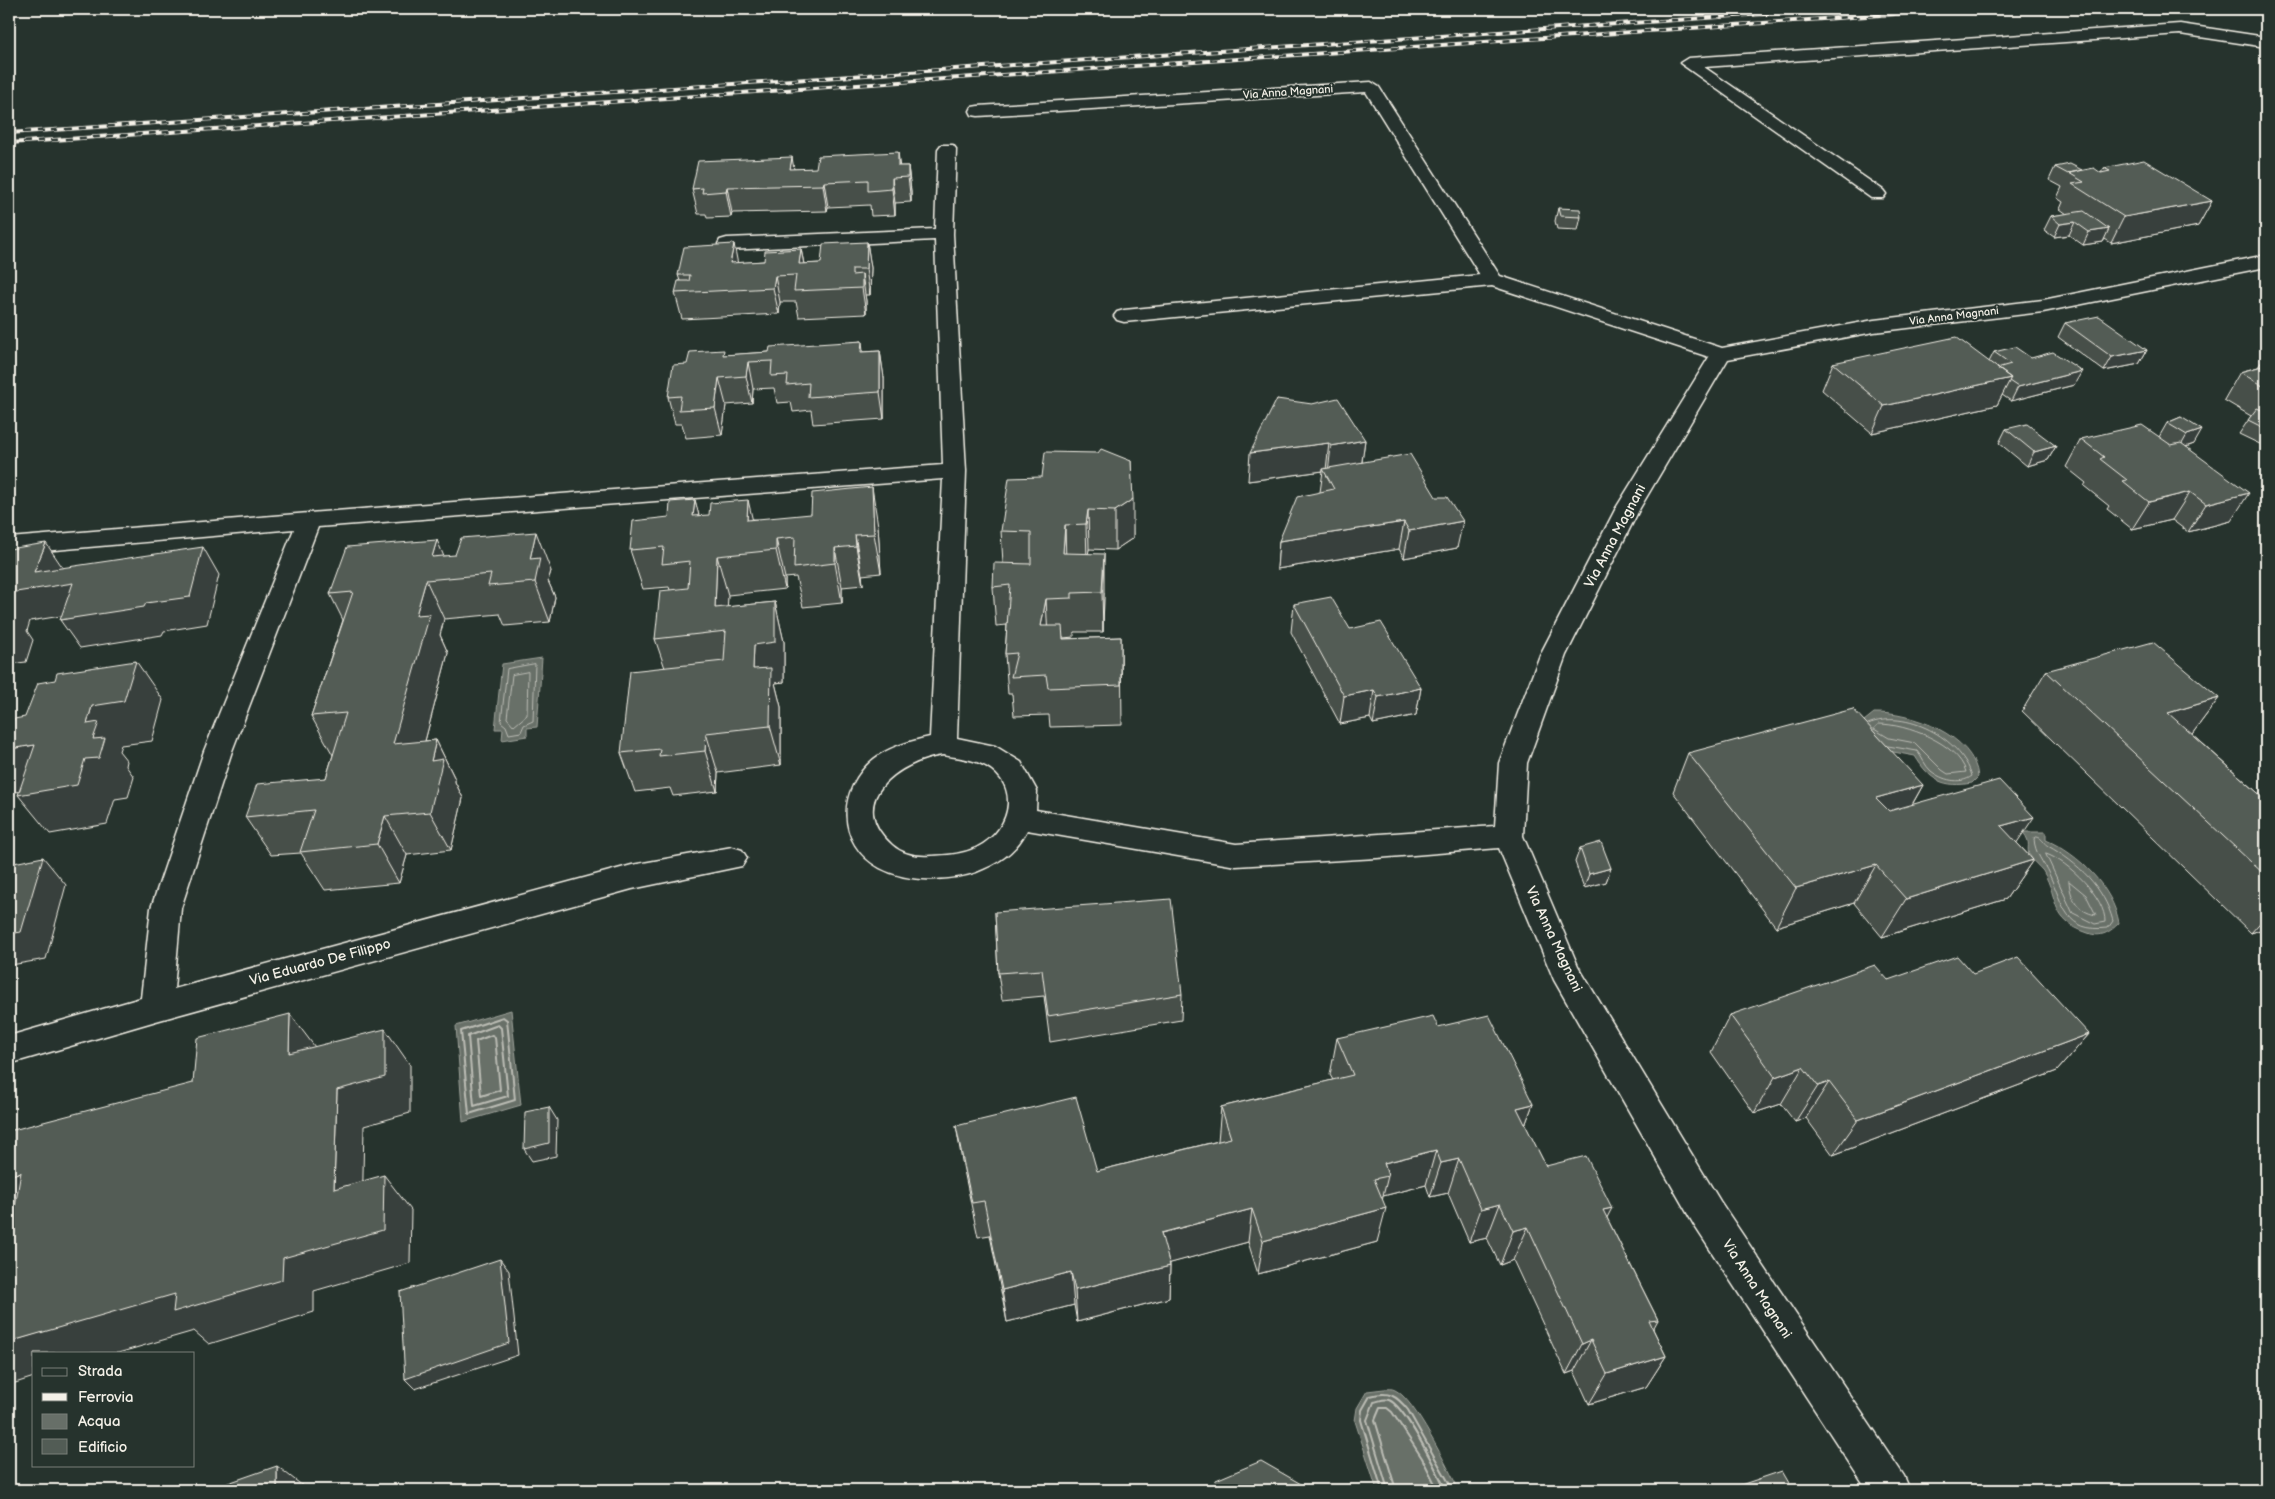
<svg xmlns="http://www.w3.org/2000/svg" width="2275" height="1499" viewBox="0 0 2275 1499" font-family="'Balsamiq Sans',sans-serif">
  <rect width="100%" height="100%" fill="#26332d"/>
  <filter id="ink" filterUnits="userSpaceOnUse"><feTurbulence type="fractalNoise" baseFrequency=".02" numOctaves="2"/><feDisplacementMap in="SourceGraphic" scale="10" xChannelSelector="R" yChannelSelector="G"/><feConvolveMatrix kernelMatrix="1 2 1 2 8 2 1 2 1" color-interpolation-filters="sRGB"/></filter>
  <g filter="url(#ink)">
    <path fill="#676f68" stroke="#9fa39b" d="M542 658 537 727 527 728V736L502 740 503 729H495L502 664Z
      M1874 713C1910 712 1975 735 1978 777L1972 783C1944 788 1930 781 1915 756L1888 751 1860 729 1864 721Z
      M2023 832H2046V840C2079 854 2113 888 2119 923 2110 932 2101 938 2088 933 2049 920 2060 901 2043 871 2039 866 2033 862 2030 856 2025 847 2033 845 2023 832Z
      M511 1010 521 1105 463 1122 456 1026Z
      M1384 1389C1387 1389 1392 1388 1395 1390 1415 1399 1448 1469 1459 1490H1377L1355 1421 1357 1408 1367 1391Z"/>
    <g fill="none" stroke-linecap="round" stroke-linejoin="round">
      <path stroke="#bcbdb5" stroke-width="1" d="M535 664 533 721 524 725 521 732 509 734 506 726 501 722 507 669Z
        M528 672 527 715 514 726 507 718 512 675Z
        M1868 724C1905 708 1961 738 1972 776 1960 785 1942 780 1931 771 1925 766 1922 757 1917 751L1888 746
        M1879 724C1906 724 1958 743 1966 772L1948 774 1942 770 1915 743 1889 738 1874 729Z
        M2037 837C2043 838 2043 843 2048 846 2078 863 2104 887 2113 921L2108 928C2065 933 2064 906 2049 874 2043 861 2035 854 2034 839Z
        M2046 854C2068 861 2106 898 2105 922L2095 924 2073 913Z
        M2069 881 2086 895 2096 915C2078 912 2070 898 2069 881Z"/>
      <path stroke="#bcbdb5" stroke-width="2" d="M503 1017 507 1020 515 1100 469 1114 461 1031Z
        M498 1025 501 1028 508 1096 474 1106 468 1036Z
        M492 1035 495 1037 500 1090 481 1096 476 1041Z
        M1382 1490 1361 1420 1362 1410 1370 1396C1389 1391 1396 1395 1408 1410L1453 1490
        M1388 1490 1367 1420 1374 1402C1379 1401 1385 1398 1389 1400 1407 1408 1437 1472 1446 1490
        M1396 1490 1375 1420 1380 1408H1387L1392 1412 1422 1458 1438 1490"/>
      <defs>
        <path id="minor" d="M2180 24 2266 37V47L2180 34 1704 67 1883 190 1886 194 1883 198H1871L1680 63 1688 58Z
          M1371 82 1379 87 1500 276 1722 348 1874 320 2043 300 2266 255V267L2043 312 1874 332 1728 359 1640 508 1566 655 1527 763 1523 836 1578 966 1720 1201 1904 1476 1910 1490H1867L1694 1225 1554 980 1499 848 1377 858 1236 866 1027 830C1016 852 999 863 976 872 962 877 950 878 935 879 916 880 897 877 880 868 836 844 837 789 874 759 889 747 911 741 930 737L943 479 318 527 232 751 181 908 174 989 632 865 732 847 742 850 747 858 742 866 632 889 156 1021 9 1064V1036L141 998 151 908 204 751 294 529 9 554V538L309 513 943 465 935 240 727 250 720 248 718 244 720 240 727 238 935 229 938 149 941 145H953L956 149 953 234 966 471 957 738 995 746 1021 762 1037 791 1036 810 1236 844 1495 826 1499 763 1540 655 1616 508 1709 357 1492 286 1124 322 1117 320 1114 316 1117 312 1124 310 1480 275 1366 92 978 116 972 115 970 111 972 107 978 106ZM943 755C954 757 966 758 977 762 1022 778 1015 829 976 848 961 855 947 855 931 856 917 857 903 855 892 845 843 802 898 761 943 755Z"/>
      </defs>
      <use href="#minor" stroke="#f4f1e8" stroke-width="3"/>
      <use href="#minor" fill="#26332d" fill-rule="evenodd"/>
      <defs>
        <path id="rail" d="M9 133 1839 9
          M9 143 1968 9"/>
      </defs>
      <use href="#rail" stroke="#f4f1e8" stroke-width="4"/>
      <use href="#rail" stroke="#26332d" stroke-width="2.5" stroke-dasharray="7" stroke-linecap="butt"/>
    </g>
    <path fill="#474f49" stroke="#f4f1e8" d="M1570 9H1591L1590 13 1574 14Z
      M908 166 911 191V202L895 203V215L871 216 870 205 828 207 827 211 732 213 731 217 707 218 706 214H698L692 189 794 169Z
      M2055 167 2101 173 2104 168 2212 201 2198 226 2111 243 2105 239 2103 242 2083 245 2069 235 2054 237 2044 230 2051 216 2067 214 2060 209 2063 202 2057 198 2062 187 2049 180Z
      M1558 208 1581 217 1578 230 1557 229 1555 221Z
      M867 242 871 268 870 295H865L866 301V314L799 317 796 302H780L779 314 682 319 675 293 680 281 678 275 737 263 764 261 801 249 804 264 821 263Z
      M2065 323 2147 350 2139 364 2104 371 2058 337Z
      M862 341 863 352 880 351 884 378V419L813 424 811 410 793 412 791 402 777 403 774 388 753 389 752 403 726 405 722 435 686 438 682 424H675L668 397 687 364 725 355 769 352Z
      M1994 352 2031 358 2074 385 2011 401 2002 395 1997 405 1872 433 1822 390 1833 363 1989 362Z
      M2266 356V447L2239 434 2251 416 2224 400 2240 372 2258 367 2265 357Z
      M1277 399 1365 440 1362 462 1457 548 1404 558 1399 549 1277 569 1279 541 1320 492 1323 471 1248 481Z
      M2181 417 2194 444 2186 447 2231 521 2188 532 2172 520 2132 529 2107 509 2109 506 2084 486 2086 483 2066 467 2081 439 2159 437 2167 423Z
      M2006 429 2056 446 2048 460 2027 466 1999 443Z
      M1131 461 1133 538 1115 550 1089 549 1088 554 1104 593 1103 632H1074V637L1063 638V639L1121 637 1122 725 1050 727 1049 715 1014 716 1012 694H1008L1005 654 1007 625 996 626 993 587 1003 563 1001 531 1042 477Z
      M695 500 699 516 878 526 881 573 862 575 863 585 842 587V603L803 607 796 577 785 578V589L728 595 727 607 775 602 784 642V682L775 683 781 707V765L718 773 717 791 673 796 670 788 635 792 621 753 665 668 655 639 670 590 669 587 643 589 630 550Z
      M444 556 551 571 548 581 555 597 550 622 505 626 500 614 444 619 440 635 448 653 425 741 436 740 455 779V782L463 798 451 850 407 855 399 883 325 890 301 853 271 855 245 817 326 778 333 755 311 716 343 620 330 594Z
      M1294 604 1350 629 1421 688 1416 715 1373 724 1370 718 1340 724 1291 632Z
      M2046 671 2219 698 2192 734 2266 800V928L2251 933 2022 711Z
      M1688 753 1923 785 1912 805 2017 843 2033 860 2006 899 1882 937 1854 903 1776 927 1673 792Z
      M1580 848 1611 868 1606 882 1584 888 1575 862Z
      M995 912 1182 994 1181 1020 1050 1042 1044 996 1002 1000 998 973Z
      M1973 974 2089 1034 2057 1071 1833 1155 1806 1118 1795 1122 1781 1104 1754 1113 1711 1052 1730 1015 1888 980Z
      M1438 1027 1533 1104 1525 1125 1546 1166 1607 1218 1658 1320 1653 1329 1666 1356 1646 1387 1589 1404 1574 1371 1566 1374 1513 1260 1500 1265 1487 1238 1469 1242 1448 1193 1430 1197 1426 1185 1383 1196 1377 1242 1258 1274 1248 1242 1170 1263 1169 1298 1077 1322 1074 1305 1007 1322 990 1235 978 1237 962 1161 956 1126 1097 1171 1218 1141 1221 1107 1333 1080 1330 1075 1337 1038Z"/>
    <path fill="#39403c" stroke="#f4f1e8" d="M898 152 901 177 898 166Z
      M792 157 796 182 790 169Z
      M908 166 911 191V202L908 177Z
      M892 178 895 203V215L892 189Z
      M824 182 828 207 827 211 823 185Z
      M727 187 732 213 731 217 726 191Z
      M2212 201 2198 226 2111 243 2124 217Z
      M2075 222 2069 235 2054 237 2060 224Z
      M2109 229 2103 242 2083 245 2089 232Z
      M867 242 871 268 870 295 866 269Z
      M734 244 739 270 730 263Z
      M801 249 806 275 799 264Z
      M862 274 866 301V314L862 288Z
      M775 276 780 302 779 314 773 288Z
      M2147 350 2139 364 2104 371 2112 357Z
      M880 351 884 378V419L880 392Z
      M748 362 753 389 752 403 746 376Z
      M2082 371 2074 385 2011 401 2018 387Z
      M719 378 726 405 722 435 715 408Z
      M2011 378 1997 405 1872 433 1884 406Z
      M2202 430 2194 444 2179 449 2187 435Z
      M1365 440 1361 468 1328 473 1331 446Z
      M1329 443 1326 470 1323 469V471L1248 481 1250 453Z
      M2056 446 2048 460 2027 466 2034 452Z
      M872 487 878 526 881 573 874 534Z
      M2190 492 2172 520 2132 529 2149 502Z
      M2249 493 2231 521 2188 532 2206 504Z
      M1133 499V538L1115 550V511Z
      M695 500 705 539 693 516Z
      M748 500 757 539 747 520Z
      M1088 510 1089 549 1087 563 1086 524Z
      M1463 521 1457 548 1404 558 1409 531Z
      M1404 522 1399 549 1277 569 1279 541Z
      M1065 525 1066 565 1063 553Z
      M536 532 551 571 548 581 555 597 550 622 535 582 530 559Z
      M855 535 862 575 863 585 856 546Z
      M776 539 785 578V589L776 550Z
      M437 540 453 578 432 557Z
      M46 543 92 611 30 621 27 631 33 640 26 662 9 664V586L34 572Z
      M203 547 219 575 207 624 164 631 162 635 80 648 60 620 146 603Z
      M835 548 842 587V603L835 563Z
      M1104 554V593L1103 632 1102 592Z
      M717 556 728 595 726 633 715 608Z
      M426 580 444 619 440 635 448 653 414 783 393 744 416 615Z
      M1046 599 1048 638 1041 626Z
      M775 602 784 642V682L775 683 781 707V765L770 726 753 669 754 645Z
      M136 661 163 700 152 741 121 745 119 751 127 761 126 766 134 777 128 797 115 799 107 824 50 834 18 795 85 759 93 739 87 724 92 706Z
      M1421 688 1416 715 1373 724 1378 697Z
      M1374 690 1370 718 1340 724 1344 696Z
      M2219 698 2189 738 2168 713Z
      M706 733 718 773 717 791 705 751Z
      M436 740 455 779V782L463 798 451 850 430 812 431 761Z
      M35 745 66 784 9 793V749Z
      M1923 785 1901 824 1876 798Z
      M385 816 407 855 399 883 377 844Z
      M2034 817 2008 856 2001 826Z
      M43 857 66 885 46 959 11 965 9 975V934Z
      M2033 860 2006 899 1882 937 1906 899Z
      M1876 865 1854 903 1776 927 1796 888Z
      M1611 868 1606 882 1584 888 1589 874Z
      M2266 916V928L2251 933Z
      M290 1014 318 1051 289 1053Z
      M385 1029 410 1065V1113L364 1126 362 1223 334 1189 337 1090Z
      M2089 1034 2057 1071 1833 1155 1858 1120Z
      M1803 1067 1781 1104 1754 1113 1775 1077Z
      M1829 1082 1806 1118 1795 1122 1818 1086Z
      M1533 1104 1520 1139 1517 1108Z
      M549 1107 557 1120 556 1156 532 1161 524 1149Z
      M1436 1150 1426 1185 1383 1196 1388 1176 1384 1163Z
      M1459 1159 1448 1193 1430 1197 1441 1163Z
      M21 1172 61 1207 9 1221V1176Z
      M384 1175 411 1210 410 1263 314 1291V1312L209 1344 194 1331 118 1353H34V1377L9 1385V1342L283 1258Z
      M1500 1204 1487 1238 1469 1242 1481 1209Z
      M1386 1208 1377 1242 1258 1274 1263 1241Z
      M1612 1208 1595 1241 1603 1210Z
      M1252 1209 1248 1242 1160 1266 1161 1233Z
      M1528 1227 1513 1260 1500 1265 1513 1231Z
      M500 1259 509 1271 518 1355 415 1389 405 1379Z
      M1170 1266 1169 1298 1077 1322 1075 1290Z
      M1071 1272 1074 1305 1007 1322 1002 1290Z
      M1591 1340 1574 1371 1566 1374 1582 1344Z
      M1666 1356 1646 1387 1589 1404 1607 1374Z
      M277 1466 308 1490H277Z"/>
    <path fill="#525c55" stroke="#f4f1e8" d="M898 152V166H908V177L892 178V189L868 191V180L824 182 823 185 727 187 726 191 702 193 703 188 692 189 698 161 792 157 790 169 816 168 818 156Z
      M2144 160 2212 201 2124 217 2072 184 2084 182 2069 173 2094 168 2101 173 2110 171 2104 168Z
      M2070 164 2082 170 2069 173 2068 174 2055 167Z
      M1558 208 1580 209 1581 217 1560 216Z
      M2084 211 2109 229 2089 232 2075 222 2060 224 2051 216Z
      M867 242 866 269H852V275L862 274V288L794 291 796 275 775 276 773 288 675 293 678 281H689L690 275H678L684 247 734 244 730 263 764 261 765 251 801 249 799 264 821 263 823 244Z
      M2099 316 2147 350 2112 357 2065 323Z
      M1956 337 2011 378 1884 406 1833 363Z
      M862 341 861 352 880 351V392L808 397 809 383 787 385 788 375 771 376 772 361 748 362 746 376 719 378 715 408 679 410 681 396 668 397 673 365 687 364 690 352 724 350 723 355 769 352 770 347Z
      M2015 347 2031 358 2053 352 2082 371 2018 387 2009 381 2011 378 1997 368 2011 364 1994 352Z
      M2266 365V388L2240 372Z
      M1338 398 1365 440 1331 446 1329 443 1250 453 1277 399 1312 404Z
      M2257 408 2266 412V429L2248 420Z
      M2181 417 2202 430 2187 435 2167 423Z
      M2027 424 2056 446 2034 452 2006 429Z
      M2142 425 2171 445 2181 443 2249 493 2206 504 2190 492 2149 502 2123 481 2127 480 2100 459 2104 457 2081 439Z
      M1101 449 1131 461 1133 499 1115 511 1088 510 1086 524 1065 525 1063 553 1104 554 1102 592 1072 593V598L1046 599 1041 626H1062L1063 639 1121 637V685L1048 688 1046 675 1011 677 1017 653 1005 654 1010 585 993 587 994 563 1031 564V532L1001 531 1009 478 1042 477 1045 452 1098 453Z
      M1410 454 1436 497H1447L1463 521 1409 531 1404 522 1279 541 1297 497 1334 489 1323 469Z
      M872 487 874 534 855 535 856 546 835 548V563L794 568 795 537 776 539V550L717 556 715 608 775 602V642L754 645 753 669 771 668 770 726 706 733 705 751 659 756 660 749 621 753 630 671 724 661 726 631 655 639 660 591 688 588 690 561 662 564 664 547 630 550 633 521 669 517 670 502 695 500 693 516 709 515 710 503 748 500 747 520 811 514 812 493Z
      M536 532 530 559 540 558 535 582 488 586 491 574 426 580 416 615 430 614 393 744 436 740 431 761 443 759 430 812 385 816 377 844 300 852 314 810 245 817 257 784 326 778 346 713 311 716 353 592 330 594 347 547 437 540 432 557 455 555 461 538Z
      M46 543 34 572 203 547 190 597 146 603 144 607 60 620 73 583 10 593 9 596V549Z
      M1331 597 1350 629 1381 622 1421 688 1378 697 1374 690 1344 696 1294 604Z
      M13 612 9 624V613Z
      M2153 642 2219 698 2168 713 2266 800V876L2046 671Z
      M136 661 124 701 92 706 87 724 99 722 93 739 105 738 99 758 85 759 77 785 18 795 35 745 9 749V720L25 717 38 683 55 680 57 673Z
      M1853 709 1923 785 1876 798 1889 811 1999 780 2034 817 2001 826 2033 860 1906 899 1876 865 1796 888 1688 753Z
      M1601 842 1611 868 1589 874 1580 848Z
      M43 857 21 932 9 934V864Z
      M1171 899 1182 994 1048 1016 1042 970 998 973 995 912Z
      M1957 956 1973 974 2018 957 2089 1034 1858 1120 1829 1082 1818 1086 1803 1067 1775 1077 1730 1015 1875 965 1888 980Z
      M290 1014 289 1053 385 1029V1077L337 1090 334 1189 384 1175 383 1230 283 1258 282 1280 173 1312 175 1294 9 1342V1242L21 1172 9 1176V1131L193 1083 197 1038Z
      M1489 1015 1533 1104 1517 1108 1546 1166 1586 1156 1612 1208 1603 1210 1658 1320 1649 1321 1666 1356 1607 1374 1591 1340 1582 1344 1528 1227 1513 1231 1500 1204 1481 1209 1459 1159 1441 1163 1436 1150 1384 1163 1388 1176 1374 1179 1386 1208 1263 1241 1252 1209 1161 1233 1170 1266 1075 1290 1071 1272 1002 1290 984 1201 972 1203 956 1126 1076 1097 1097 1171 1231 1138 1221 1107 1353 1075 1337 1038 1433 1016 1438 1027Z
      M549 1107V1143L524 1149 525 1112Z
      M500 1259 509 1343 405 1379 400 1292Z
      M1261 1461 1301 1484 1307 1490H1213L1216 1480Z
      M277 1466V1490H208Z
      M1782 1471 1793 1490H1726Z"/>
  </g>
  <g text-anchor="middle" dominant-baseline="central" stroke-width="4" stroke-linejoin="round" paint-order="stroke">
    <g font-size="11" fill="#f4f1e8" stroke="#26332d">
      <text transform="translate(1288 92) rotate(-4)">Via Anna Magnani</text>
      <text transform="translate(1954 316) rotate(-7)">Via Anna Magnani</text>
    </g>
    <g font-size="14" fill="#f4f1e8" stroke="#26332d">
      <text transform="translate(1615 536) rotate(-62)">Via Anna Magnani</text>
      <text transform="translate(1554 939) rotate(65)">Via Anna Magnani</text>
      <text transform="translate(320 962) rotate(-15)">Via Eduardo De Filippo</text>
      <text transform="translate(1757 1289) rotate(57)">Via Anna Magnani</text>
    </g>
  </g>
  <rect width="2275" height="1499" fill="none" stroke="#26332d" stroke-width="30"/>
  <rect x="15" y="15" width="2245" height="1469" fill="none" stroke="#f4f1e8" stroke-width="2" filter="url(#ink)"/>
  <rect x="32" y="1352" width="162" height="115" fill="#26332d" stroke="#787f78"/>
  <rect x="42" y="1368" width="25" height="8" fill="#26332d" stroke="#787f78"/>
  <text x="78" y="1376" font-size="15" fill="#f4f1e8">Strada</text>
  <rect x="42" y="1393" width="25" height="8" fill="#f4f1e8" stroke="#787f78"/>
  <text x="78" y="1402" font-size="15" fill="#f4f1e8">Ferrovia</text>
  <rect x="42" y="1414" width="25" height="15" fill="#676f68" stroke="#787f78"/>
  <text x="78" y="1426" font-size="15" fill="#f4f1e8">Acqua</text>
  <rect x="42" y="1439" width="25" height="15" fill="#525c55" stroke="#787f78"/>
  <text x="78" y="1452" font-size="15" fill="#f4f1e8">Edificio</text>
</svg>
